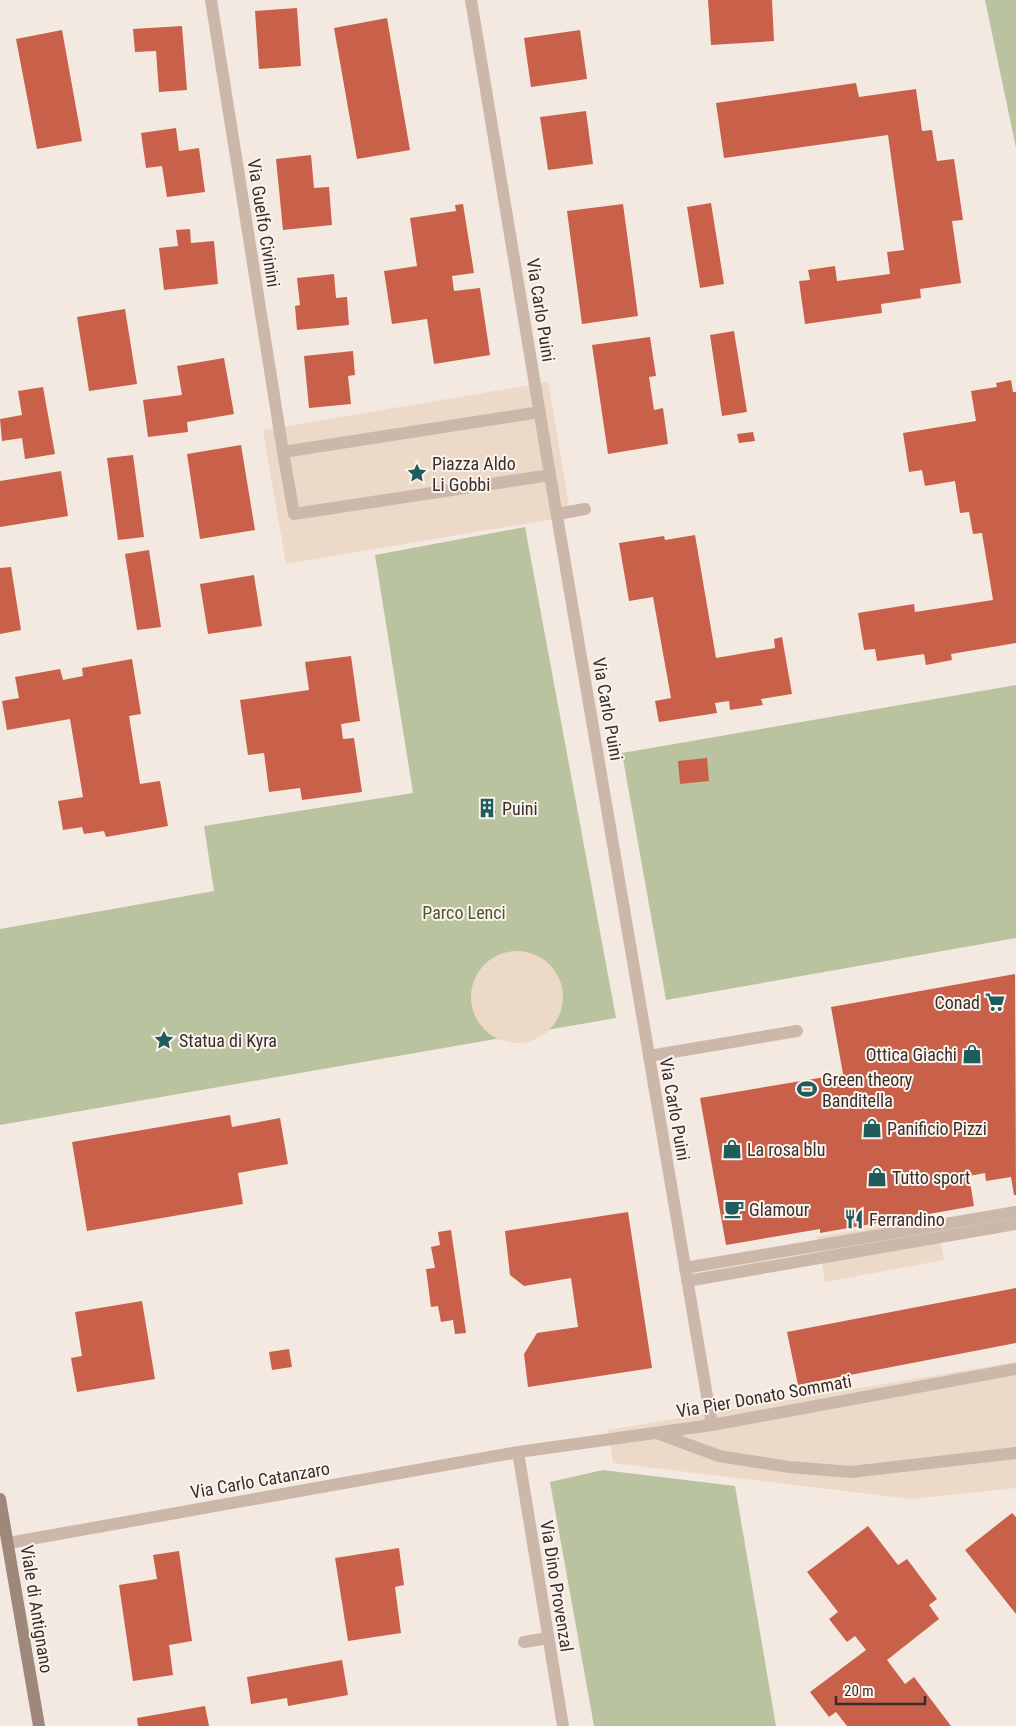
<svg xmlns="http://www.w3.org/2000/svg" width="1016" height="1726" viewBox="0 0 1016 1726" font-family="'Roboto Condensed',sans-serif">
  <rect width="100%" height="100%" fill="#f4e9e0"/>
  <path fill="#bac39f" d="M985 0H1016V148Z
    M525 527 616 1018 0 1125V929L214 891 204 826 413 793 375 555Z
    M1016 685V938L666 1000 622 753Z
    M603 1470 735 1486 776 1726H594L550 1482Z"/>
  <path fill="#ecd9c7" d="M548 382 571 516 286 564 263 430Z
    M471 997a46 46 0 1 1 92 0a46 46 0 1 1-92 0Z
    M935 1215 944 1260 825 1282 817 1237Z
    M1016 1362V1488L911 1499 613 1463 608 1430Z"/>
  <path fill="#c8604a" d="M708 0H772L774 41 711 45Z
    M297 8 301 66 259 69 255 11Z
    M387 18 410 150 357 159 334 28Z
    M182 26 187 90 159 92 156 51 135 52 133 29Z
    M62 30 82 141 37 149 16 39Z
    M580 30 587 79 531 87 524 38Z
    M856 83 859 97 916 89 922 131 932 130 937 161 954 159 963 220 952 221 961 283 920 289 921 298 881 304 882 313 805 324 799 281 810 280 808 270 835 266 837 281 890 274 887 252 904 250 888 135 724 158 716 103Z
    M586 111 593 164 548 170 540 117Z
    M176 128 179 151 199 148 205 192 167 197 162 166 146 168 141 133Z
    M311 155 314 188 329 187 332 225 283 230 276 159Z
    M711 203 724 284 700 288 687 207Z
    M463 204 474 273 452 276 454 291 480 288 490 355 434 364 427 319 392 324 384 271 417 266 410 218 456 211 455 205Z
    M623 204 638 316 582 324 567 211Z
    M190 229 191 243 214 241 218 284 164 290 159 248 178 246 176 230Z
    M334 274 336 298 347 297 349 325 297 330 295 306 300 305 297 278Z
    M125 309 137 384 89 391 77 317Z
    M734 331 747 412 722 416 710 335Z
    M650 337 656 376 649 377 654 410 663 408 668 444 608 454 592 345Z
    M353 351 355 375 348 376 351 404 309 408 304 356Z
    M224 358 234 414 187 422 188 432 148 437 143 400 182 395 177 366Z
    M1011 380 1013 392H1016V643L951 654 952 660 926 665 924 654 877 661 875 649 864 650 858 613 914 604 915 612 993 600 982 533 973 534 969 512 960 513 955 481 925 486 922 470 909 472 903 433 976 421 971 391 997 387 996 383Z
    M43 387 55 454 25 459 22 438 2 441 0 419 22 415 18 391Z
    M753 432 755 441 739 443 737 434Z
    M241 445 255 530 200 539 187 454Z
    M133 455 144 537 118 540 107 458Z
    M61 471 68 516 0 527V481Z
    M695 535 716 658 775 648 774 639 782 637 792 694 761 699 763 705 730 710 729 701 715 703 717 713 659 722 655 701 671 698 653 597 629 601 619 543 664 536 665 540Z
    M149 550 161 627 137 630 125 554Z
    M11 567 21 630 0 634V568Z
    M254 575 262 626 208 634 200 584Z
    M351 656 360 721 341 724 343 739 354 738 362 792 302 800 300 788 269 792 264 753 248 755 240 700 309 690 305 662Z
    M132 659 141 714 129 716 140 784 160 781 168 826 106 837 104 831 84 834 82 827 63 830 58 801 83 797 70 719 7 730 2 701 19 698 15 677 60 669 63 680 83 676 82 668Z
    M707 758 709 781 680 784 678 761Z
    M493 800 496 813 481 815 479 803Z
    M1015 974 1016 1195H1014L1011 1177 986 1181 985 1173 969 1176 974 1206 820 1233V1229L726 1245 700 1098 843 1074 831 1007Z
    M230 1115 232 1127 280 1118 288 1164 238 1173 243 1204 87 1231 72 1142Z
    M628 1212 652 1368 528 1387 524 1354 537 1333 578 1327 571 1278 524 1286 510 1275 505 1231Z
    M451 1230 466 1333 455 1334 453 1320 441 1322 438 1306 431 1307 426 1269 435 1268 431 1247 440 1245 438 1232Z
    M1016 1288V1343L798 1385 787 1332Z
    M142 1301 155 1379 77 1392 71 1358 82 1356 75 1312Z
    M289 1349 292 1367 272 1370 269 1352Z
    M1012 1513 1016 1517V1614L965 1550Z
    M868 1526 898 1565 907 1559 937 1599 929 1605 939 1619 887 1660 905 1684 914 1677 951 1726H847L836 1712 829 1717 810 1692 866 1650 855 1636 847 1642 829 1619 838 1612 807 1572Z
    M399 1548 404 1585 395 1587 401 1633 348 1641 335 1558Z
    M179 1551 192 1641 169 1645 173 1675 133 1681 119 1585 157 1579 153 1555Z
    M342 1660 348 1695 288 1706 287 1698 251 1704 247 1677Z
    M205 1706 209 1726H138L137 1718Z"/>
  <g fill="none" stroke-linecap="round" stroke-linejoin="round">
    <path stroke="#ccb8ab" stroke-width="12" d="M557 514 585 509
      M649 1056 797 1031
      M685 1268 1016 1212
      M524 1642 548 1638"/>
    <path stroke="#ccb8ab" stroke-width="12" d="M211 0 283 452
      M471 0 550 475 712 1425
      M540 412 283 452 294 514 550 475
      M687 1281 1016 1224
      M657 1433 719 1456 789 1467 851 1472 1016 1453
      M518 1452 563 1726
      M8 1543 518 1452 712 1425 1016 1369"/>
    <path stroke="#a0877c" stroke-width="12" d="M0 1499 39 1726"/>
  </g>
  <defs>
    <symbol id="sight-bare" viewBox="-9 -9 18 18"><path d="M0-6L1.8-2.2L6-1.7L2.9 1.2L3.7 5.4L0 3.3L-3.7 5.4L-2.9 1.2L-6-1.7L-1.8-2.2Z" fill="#1f5d5d" stroke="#fbf3ed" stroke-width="2.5" paint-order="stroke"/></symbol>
    <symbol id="building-bare" viewBox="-9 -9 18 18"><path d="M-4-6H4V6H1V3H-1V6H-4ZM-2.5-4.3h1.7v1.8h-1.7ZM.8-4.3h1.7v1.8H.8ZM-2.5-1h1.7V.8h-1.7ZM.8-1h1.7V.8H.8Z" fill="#1f5d5d" stroke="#fbf3ed" stroke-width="2.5" paint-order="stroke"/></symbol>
    <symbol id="supermarket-bare" viewBox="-9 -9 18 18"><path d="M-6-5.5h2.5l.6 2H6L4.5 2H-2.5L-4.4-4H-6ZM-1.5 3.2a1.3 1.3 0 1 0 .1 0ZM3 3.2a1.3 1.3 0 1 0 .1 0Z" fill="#1f5d5d" stroke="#fbf3ed" stroke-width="2.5" paint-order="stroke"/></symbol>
    <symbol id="shop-bare" viewBox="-9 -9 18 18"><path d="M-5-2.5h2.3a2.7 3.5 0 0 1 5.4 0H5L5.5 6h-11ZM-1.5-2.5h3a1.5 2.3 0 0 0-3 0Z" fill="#1f5d5d" stroke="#fbf3ed" stroke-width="2.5" paint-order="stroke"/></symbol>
    <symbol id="stadium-bare" viewBox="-9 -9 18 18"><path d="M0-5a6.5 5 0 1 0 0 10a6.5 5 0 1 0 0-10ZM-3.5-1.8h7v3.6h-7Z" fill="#1f5d5d" stroke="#fbf3ed" stroke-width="2.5" paint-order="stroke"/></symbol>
    <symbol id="cafe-bare" viewBox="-9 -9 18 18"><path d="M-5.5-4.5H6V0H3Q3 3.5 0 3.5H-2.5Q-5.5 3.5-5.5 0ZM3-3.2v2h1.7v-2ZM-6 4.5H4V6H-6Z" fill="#1f5d5d" stroke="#fbf3ed" stroke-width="2.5" paint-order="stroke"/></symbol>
    <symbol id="restaurant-bare" viewBox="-9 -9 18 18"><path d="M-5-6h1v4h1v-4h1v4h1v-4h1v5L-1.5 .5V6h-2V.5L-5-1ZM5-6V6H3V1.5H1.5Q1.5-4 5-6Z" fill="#1f5d5d" stroke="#fbf3ed" stroke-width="2.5" paint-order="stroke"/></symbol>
  </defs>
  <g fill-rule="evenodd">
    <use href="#sight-bare" x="403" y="459" width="28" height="28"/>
    <use href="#building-bare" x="473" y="794" width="28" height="28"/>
    <use href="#supermarket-bare" x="981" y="988" width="28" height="28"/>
    <use href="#sight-bare" x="150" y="1026" width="28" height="28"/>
    <use href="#shop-bare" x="958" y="1040" width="28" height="28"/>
    <use href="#stadium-bare" x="793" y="1075" width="28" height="28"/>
    <use href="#shop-bare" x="858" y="1114" width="28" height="28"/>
    <use href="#shop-bare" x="718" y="1135" width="28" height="28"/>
    <use href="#shop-bare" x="863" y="1163" width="28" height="28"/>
    <use href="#cafe-bare" x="720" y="1195" width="28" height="28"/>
    <use href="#restaurant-bare" x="840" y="1205" width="28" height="28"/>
  </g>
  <g text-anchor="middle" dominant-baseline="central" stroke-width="4" stroke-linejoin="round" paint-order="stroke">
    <g font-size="18" fill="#3a2e2a" stroke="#fbf3ed">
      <text transform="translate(264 223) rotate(81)">Via Guelfo Civinini</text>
      <text transform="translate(541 310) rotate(81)">Via Carlo Puini</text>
      <text transform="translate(608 709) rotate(80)">Via Carlo Puini</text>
      <text transform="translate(675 1109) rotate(80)">Via Carlo Puini</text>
      <text transform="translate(764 1396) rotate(-10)">Via Pier Donato Sommati</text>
      <text transform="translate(260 1480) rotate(-10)">Via Carlo Catanzaro</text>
      <text transform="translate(557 1586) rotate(81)">Via Dino Provenzal</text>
      <text transform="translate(37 1609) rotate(81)">Viale di Antignano</text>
    </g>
    <g font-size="18" fill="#3a2e2a" stroke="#fbf3ed" text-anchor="start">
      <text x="432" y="463">Piazza Aldo<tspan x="432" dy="21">Li Gobbi</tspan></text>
      <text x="502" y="808">Puini</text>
      <text x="980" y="1002" text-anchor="end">Conad</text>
      <text x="179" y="1040">Statua di Kyra</text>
      <text x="957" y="1054" text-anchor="end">Ottica Giachi</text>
      <text x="822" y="1079">Green theory<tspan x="822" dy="21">Banditella</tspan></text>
      <text x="887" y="1128">Panificio Pizzi</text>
      <text x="747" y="1149">La rosa blu</text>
      <text x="892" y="1177">Tutto sport</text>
      <text x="749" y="1209">Glamour</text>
      <text x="869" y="1219">Ferrandino</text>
    </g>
    <g font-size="18" fill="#4c592d" stroke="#fbf3ed">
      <text x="464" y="912">Parco Lenci</text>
    </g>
  </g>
  <path d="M836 1696v8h89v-8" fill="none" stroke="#3a2e2a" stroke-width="2.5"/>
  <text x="844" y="1696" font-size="15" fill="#3a2e2a" stroke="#fbf3ed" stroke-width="4" paint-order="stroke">20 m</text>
</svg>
